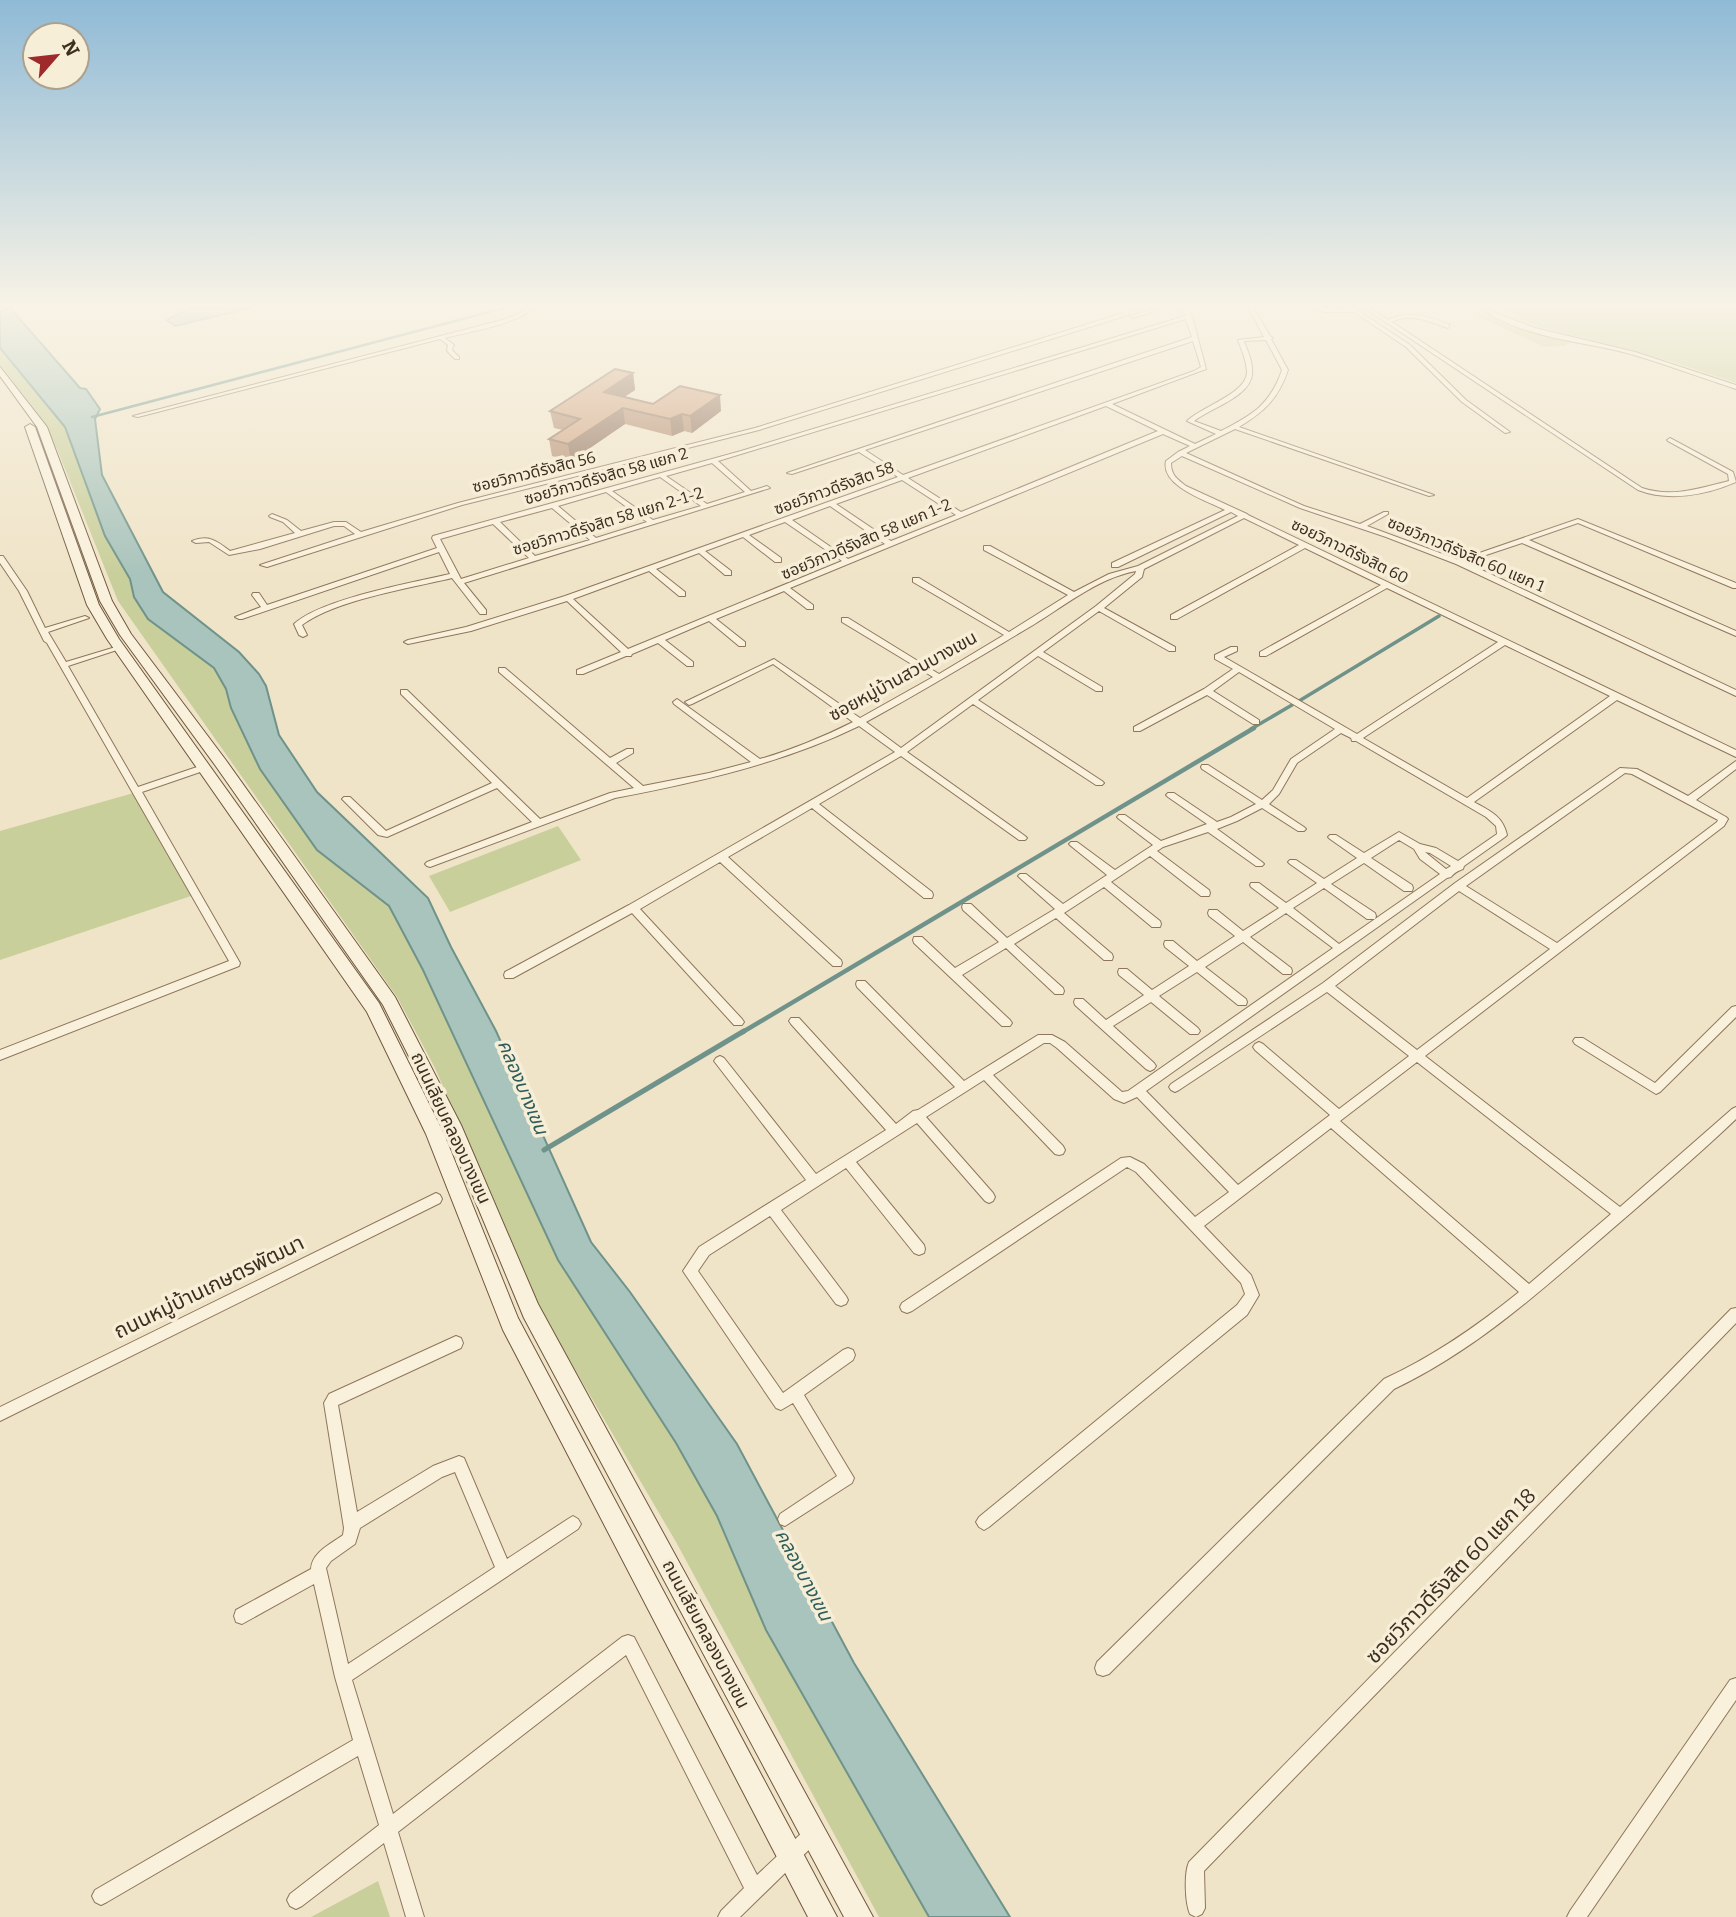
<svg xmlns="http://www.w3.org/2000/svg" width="1736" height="1917" viewBox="0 0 1736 1917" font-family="Bitter,'Noto Sans Thai',serif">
  <rect width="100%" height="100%" fill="#f0e4c8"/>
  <path fill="#c9cf9b" d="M1503 307H1736V383L1673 362 1540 327 1520 319Z
    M1487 313 1532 330 1571 340 1565 346 1544 347 1473 314Z
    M0 348 65 427 105 536 130 579 134 597 148 619 214 668 226 689 231 708 260 769 317 850 389 906 423 970 558 1260 676 1443 717 1516 766 1630 929 1917H879L676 1542 540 1310 435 1068 397 997 118 601 57 449 41 419 0 366Z
    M137 792 194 895 0 960V831Z
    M558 826 581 860 450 912 429 876Z
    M378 1881 390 1917H311Z"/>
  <path fill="#a9c4bc" stroke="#6f938a" stroke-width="2" d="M0 307 11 309 80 388 86 389 100 409 95 419 102 475 163 592 239 652 259 674 266 686 279 735 317 792 428 898 451 947 496 1031 591 1242 630 1292 737 1444 854 1663 1010 1917H929L766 1630 717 1516 676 1443 558 1260 423 970 389 906 317 850 260 769 231 708 226 689 214 668 148 619 134 597 130 579 105 536 65 427 0 348Z
    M191 308H251L175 326 167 320C176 314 182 313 191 308Z"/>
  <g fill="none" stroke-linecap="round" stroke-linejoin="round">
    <path stroke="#6f938a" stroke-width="2.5" d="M92 417 508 307"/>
    <path stroke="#6f938a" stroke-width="3.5" d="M1299 701 1439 616
      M1251 729 1292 705"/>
    <path stroke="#6f938a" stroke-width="4.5" d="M741 1033 1254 728"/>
    <path stroke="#6f938a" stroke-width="5" d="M544 1150 744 1031"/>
    <defs>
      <path id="street" d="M527 307H533C519 324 468 332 445 338L454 345 452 350 459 357V359H455L447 351 448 345 440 339 138 417 133 416 506 319 523 312Z
        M1125 307H1130L1128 315 759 430 462 505 267 567 260 565 355 534 344 526H334L260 549 229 555 209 542 196 543 192 541C208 534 217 541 230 551L295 533 283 522 270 517 269 516 272 514 287 520 301 531 334 522H346L361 532 458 503 755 428 1123 313Z
        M1160 307H1168L1133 318 1130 316Z
        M1183 307H1187L1192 316 1206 369 1112 404 1195 444 1216 434 1187 421C1203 406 1245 394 1247 373 1247 362 1242 351 1238 340L1264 337 1248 307H1253L1270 336 1273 338 1271 339 1288 370C1278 399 1265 411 1239 427L1434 495 1429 496 1235 429 1186 453 1304 506 1360 524 1384 512H1388V514L1367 526 1459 560 1578 519 1736 583V588H1733L1578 523 1529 540 1736 631V636L1522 543 1465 562 1736 690V696L1456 564 1386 537 1300 508 1182 456 1171 463C1171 475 1177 479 1186 486L1247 514 1248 515 1736 750V757L1617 700 1474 802C1490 811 1503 816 1507 835L1505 837 1464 866 1463 869C1458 871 1455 872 1451 877L1447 878 1146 1091 1238 1185 1330 1115 1255 1050 1253 1047 1255 1044 1259 1042 1263 1044 1339 1109 1409 1056 1327 992 1179 1090 1175 1092 1171 1090 1169 1087 1171 1084 1323 983 1455 883 1620 768 1637 769 1688 796 1736 761V769L1696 800 1726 817 1728 819 1724 826 1425 1056 1620 1207 1732 1109 1736 1107V1119C1691 1162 1643 1202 1596 1243 1533 1298 1470 1353 1394 1389L1109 1674 1103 1676 1097 1674 1095 1668 1097 1662 1384 1379C1434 1356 1477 1326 1519 1292L1331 1128 1204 1226 1251 1275 1259 1295 1247 1315 989 1527 984 1530 979 1527 976 1522 979 1517 1237 1305 1245 1294 1241 1283 1136 1172 1127 1167 912 1311 907 1313 902 1311 900 1307 902 1303 1121 1158 1130 1157 1144 1164 1195 1217 1229 1192 1137 1097 1124 1103 1114 1099 1057 1048 1050 1043H1044L993 1075 1063 1146 1065 1150 1063 1154 1059 1155 1055 1154 984 1080 926 1117 993 1193 995 1197 993 1201 989 1203 985 1201 917 1123 856 1162 924 1245 925 1249 924 1253 919 1255 914 1253 846 1168 781 1210 846 1296 848 1300 846 1304 841 1306 836 1304 770 1216 709 1255 698 1271 783 1393 843 1350 848 1348 853 1350 855 1355 853 1360 804 1395 854 1478 852 1483 785 1526 780 1524 778 1519 780 1514 837 1476 793 1403 781 1410 776 1408 683 1271 699 1247 806 1180 714 1061 716 1058 720 1056 724 1058 816 1174 886 1130 791 1024 789 1021 791 1018H799L896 1124 913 1111 918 1110 955 1087 857 987 856 984 857 981H865L964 1081 1038 1035H1052L1065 1042 1122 1092 1128 1091 1333 948 1286 913 1250 937 1291 968 1292 971 1291 974H1283L1243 942 1205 967 1246 999 1247 1002 1246 1005H1238L1197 972 1159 996 1198 1028 1200 1031 1198 1034H1190L1151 1002 1113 1026 1154 1063 1156 1066 1154 1069 1150 1071 1146 1069 1075 1005 1074 1002 1075 999H1083L1106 1020 1144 995 1119 975 1118 972 1119 969H1127L1152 990 1189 966 1165 947 1164 944 1165 941H1173L1197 961 1235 936 1209 916 1208 913 1209 910H1217L1243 931 1279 908 1251 887 1250 885 1251 883H1259L1286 903 1317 883 1290 864 1288 862 1290 860H1296L1324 879 1357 858 1330 839 1328 837 1330 835H1336L1364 853 1399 832 1420 844 1436 848 1458 861 1497 834 1496 826 1486 817 1356 741H1352L1351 738 1341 733 1297 763 1279 794 1269 804 1304 827 1306 829 1304 831H1298L1262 808 1237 821 1217 829 1262 862 1264 864 1262 866H1256L1208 832 1163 847 1157 851 1209 890 1210 893 1209 896H1201L1150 856 1111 882 1160 921 1161 924 1160 927H1152L1104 887 1064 913 1112 954 1113 957 1112 960H1104L1056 918 1014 944 1063 988 1064 991 1063 994H1055L1006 948 962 975 1010 1020 1012 1023 1010 1026H1002L914 943 913 940 914 937H922L955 968 999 942 963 910 962 907 963 904H971L1007 938 1055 909 1020 878 1018 876 1020 874H1026L1063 904 1107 875 1071 846 1069 844 1071 842H1077L1115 870 1153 845 1119 819 1117 817 1119 815H1125L1161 841 1207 824 1168 797 1166 795 1168 793H1174L1217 822 1231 817 1256 804 1202 769 1201 767 1202 765H1208L1262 800 1273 790 1291 759 1335 729 1239 672 1213 691 1259 720V724H1253L1207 695 1140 731H1134V727L1204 689 1233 669 1215 659V655L1231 647H1237V651L1224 657 1357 734 1498 642 1387 588 1266 656H1260V652L1381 585 1305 548 1177 619H1171V615L1299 545 1244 518 1144 569 1142 577 1104 608 1175 647V651H1169L1099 611 1043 652 1102 687V691H1096L1038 656 978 700 1102 781 1104 783 1102 785H1096L973 704 907 752 1025 836 1027 838 1025 840H1019L901 756 819 804 932 892 933 895 932 898H924L812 808 728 857 841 960 842 963 841 966H833L720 862 640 909 742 1019 744 1022 742 1025H734L632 913 513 978H505L504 975 505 972 629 905 895 752 859 726C781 764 698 782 615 798L430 867 427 866 425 864 427 862 532 822 497 788 387 837 378 835 342 799 344 797H350L386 831 492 783 401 694V690H407L540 819 610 793 634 788 499 672V668H505L610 758 627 749H633V753L616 763 643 786 709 773 751 762 674 704 673 702 677 699 760 759C792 750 823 737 853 722L773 664 692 704 689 705 685 702 774 659 860 718 933 677 842 622V618H848L939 674 1004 635 913 582V578H919L1009 632 1068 595 984 550V546H990L1074 592 1109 574 1138 566 1238 516 1231 512 1118 567H1112V563L1225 510C1207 501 1160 486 1166 461L1178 452 1190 446 1163 434 790 588 813 605V609H807L784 591 716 619 745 642V646H739L709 621 665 640 693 662V666H687L658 643 632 654 631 656H626L583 674H577V670L621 652 567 601 471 631 408 644 404 642 408 640 466 627 565 596 898 477 859 452 792 474 787 473 1192 337 1186 319 718 461 751 491 767 486 770 488 464 583 486 610V614H480L452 578C411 588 335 600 302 625L307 635 303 637 299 635 294 624C321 599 411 583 450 574L439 552 242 619H239L235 617 261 607 252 595 253 593H259L267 605 437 548 432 538 433 536 741 451 1185 316ZM1266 340 1282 370C1270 405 1252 415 1221 431L1194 421C1211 408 1251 396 1252 374 1253 362 1248 352 1244 341ZM1193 341 1201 367 1194 371 903 475 865 450ZM1106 406 1158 431 961 512 908 478ZM712 463 745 492 707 504 666 476ZM660 477 701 506 653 520 612 491ZM902 480 956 515 891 541 836 504ZM606 492 647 522 596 538 558 506ZM830 506 885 544 848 559 792 520ZM552 508 590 540 535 556 500 522ZM785 522 842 561 628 649 573 599 649 571 679 596H685V592L656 569 699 553 725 575H731V571L705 551 743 537 775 562H781V558L749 535ZM493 524 529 558 461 579 440 539ZM1136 571 1135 574 1096 606 901 748 866 722C921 692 974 660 1028 628 1062 608 1097 578 1136 571ZM1505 645 1610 696 1467 798 1363 738ZM1625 773 1632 774 1718 820 1717 822 1557 943 1466 886ZM1399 840 1414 849 1420 859 1440 874 1339 944 1293 908 1324 888 1367 919H1375L1376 916 1375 913 1331 884 1364 863 1404 891H1412L1413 888 1412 885 1371 858ZM1425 852 1430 853 1451 866 1446 869ZM1459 891 1550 949 1417 1050 1335 986ZM1417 1062 1611 1214 1529 1284 1340 1121Z
        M1313 307 1350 309 1348 307H1353L1410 345 1466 400 1510 432 1505 433 1462 402 1406 347 1354 312H1324Z
        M1363 307H1369L1388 320C1409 309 1430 317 1450 325L1448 328C1430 322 1410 312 1392 322L1642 488C1672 498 1700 488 1729 481L1728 474 1668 441 1667 440 1670 438 1733 472 1736 482C1706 495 1669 502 1638 490Z
        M1480 307H1486L1498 314 1535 328 1635 352 1736 385V389C1702 378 1668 365 1634 355 1586 341 1520 339 1480 307Z
        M0 556H3L27 591 45 628 85 616 89 618 48 632 66 662 119 646 123 648 68 666 138 787 200 766 203 765 207 768 206 770 142 792 240 963 239 966 0 1060V1050L229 961 47 643 44 641 19 591 0 563Z
        M1736 1006V1017L1660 1092 1656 1094 1575 1044 1573 1041 1575 1038H1583L1655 1083 1732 1007Z
        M436 1193 440 1195 442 1199 440 1203 0 1421V1407Z
        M1736 1308V1323L1204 1871 1205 1908 1202 1914 1196 1917 1190 1914C1185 1903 1184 1873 1189 1862L1731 1309Z
        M456 1336 461 1338 463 1343 461 1348 338 1405 357 1512 433 1466 459 1456 464 1458 507 1559 568 1519 573 1516 578 1519 581 1524 578 1529 352 1680 393 1814 622 1637 628 1635 634 1637 757 1875 807 1828 813 1825 819 1828 822 1834 819 1840 740 1917H718L721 1911 744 1888 626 1655 398 1832 424 1917H406L384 1843 302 1906 296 1909 290 1906 287 1900 290 1894 379 1825 358 1756 107 1902 101 1905 95 1902 92 1896 95 1890 353 1740 335 1677 314 1584 242 1624 236 1622 234 1616 236 1610 311 1569C312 1552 331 1544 343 1535L344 1528 324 1403 329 1394ZM455 1472 495 1567 348 1664 326 1568 331 1561 355 1544 360 1528 442 1477Z
        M1736 1678V1700L1587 1917H1567L1570 1911 1730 1680Z"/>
      <path id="secondary" d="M0 307H11L0 311Z
        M0 367 47 427 112 601 131 634 225 759 395 997 461 1125 538 1304 873 1917H844L524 1318 444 1126 383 1005 215 765 120 635 100 601 37 427 0 376Z
        M30 424 35 427 99 605 119 639 379 1003 444 1134 518 1318 837 1917H808L503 1330 426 1134 367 1012 107 639 87 605 25 427Z"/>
    </defs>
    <use href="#street" stroke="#8d765c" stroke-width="2"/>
    <use href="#secondary" stroke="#6f573f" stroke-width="2"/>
    <use href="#street" fill="#faf1dc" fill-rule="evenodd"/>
    <use href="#secondary" fill="#faf1dc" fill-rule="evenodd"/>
  </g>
  <path fill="#b2896c" d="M633 373 635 390 624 397 653 404 721 411 692 433 684 431 672 436 625 424 571 461 552 456 549 439 563 430 554 428 550 411Z"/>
  <path fill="#916f58" d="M633 373 635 390 607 408 604 392Z
    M720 395 721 411 692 433 690 416Z
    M623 408 625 424 571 461 568 444Z
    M682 414 684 431 672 436 670 419Z"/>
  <path fill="#cf9f7d" stroke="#916f58" stroke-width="2" d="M615 369 633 373 604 392 653 404 680 386 720 395 690 416 682 414 670 419 623 408 568 444 549 439 580 419 550 411Z"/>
  <linearGradient id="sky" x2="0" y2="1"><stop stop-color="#8fbad6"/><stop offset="0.53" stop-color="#f8f3e6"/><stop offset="1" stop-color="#f8f3e6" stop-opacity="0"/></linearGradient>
  <rect width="1736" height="575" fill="url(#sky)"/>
  <g text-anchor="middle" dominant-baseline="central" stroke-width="7" stroke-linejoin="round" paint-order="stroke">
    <g font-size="16" fill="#3d2e20" stroke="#f7eed8">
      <text transform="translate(534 472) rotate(-14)">ซอยวิภาวดีรังสิต 56</text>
      <text transform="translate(606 476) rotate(-16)">ซอยวิภาวดีรังสิต 58 แยก 2</text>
      <text transform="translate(834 488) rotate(-20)">ซอยวิภาวดีรังสิต 58</text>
      <text transform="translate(608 521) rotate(-17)">ซอยวิภาวดีรังสิต 58 แยก 2-1-2</text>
      <text transform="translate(866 539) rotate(-23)">ซอยวิภาวดีรังสิต 58 แยก 1-2</text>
      <text transform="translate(1350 551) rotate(26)">ซอยวิภาวดีรังสิต 60</text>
      <text transform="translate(1466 554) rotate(23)">ซอยวิภาวดีรังสิต 60 แยก 1</text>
    </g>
    <g font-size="18" fill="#3d2e20" stroke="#f7eed8">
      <text transform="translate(903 676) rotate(-29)">ซอยหมู่บ้านสวนบางเขน</text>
      <text transform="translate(451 1128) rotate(65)">ถนนเลียบคลองบางเขน</text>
      <text transform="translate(706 1634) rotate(62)">ถนนเลียบคลองบางเขน</text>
    </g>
    <g font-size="19" font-style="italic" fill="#2f5d5a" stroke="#f7eed8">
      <text transform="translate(523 1087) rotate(67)">คลองบางเขน</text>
      <text transform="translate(804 1575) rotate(62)">คลองบางเขน</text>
    </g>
    <g font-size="21" fill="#3d2e20" stroke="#f7eed8">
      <text transform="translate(209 1287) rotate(-26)">ถนนหมู่บ้านเกษตรพัฒนา</text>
      <text transform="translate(1451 1576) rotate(-46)">ซอยวิภาวดีรังสิต 60 แยก 18</text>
    </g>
  </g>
  <g transform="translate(56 56) rotate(62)"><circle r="33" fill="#f7eed8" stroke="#ada18e" stroke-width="2"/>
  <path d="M0-5L12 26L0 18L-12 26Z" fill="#9e2a2b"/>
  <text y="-10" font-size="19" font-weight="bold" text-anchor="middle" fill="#3d2e20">N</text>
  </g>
</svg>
